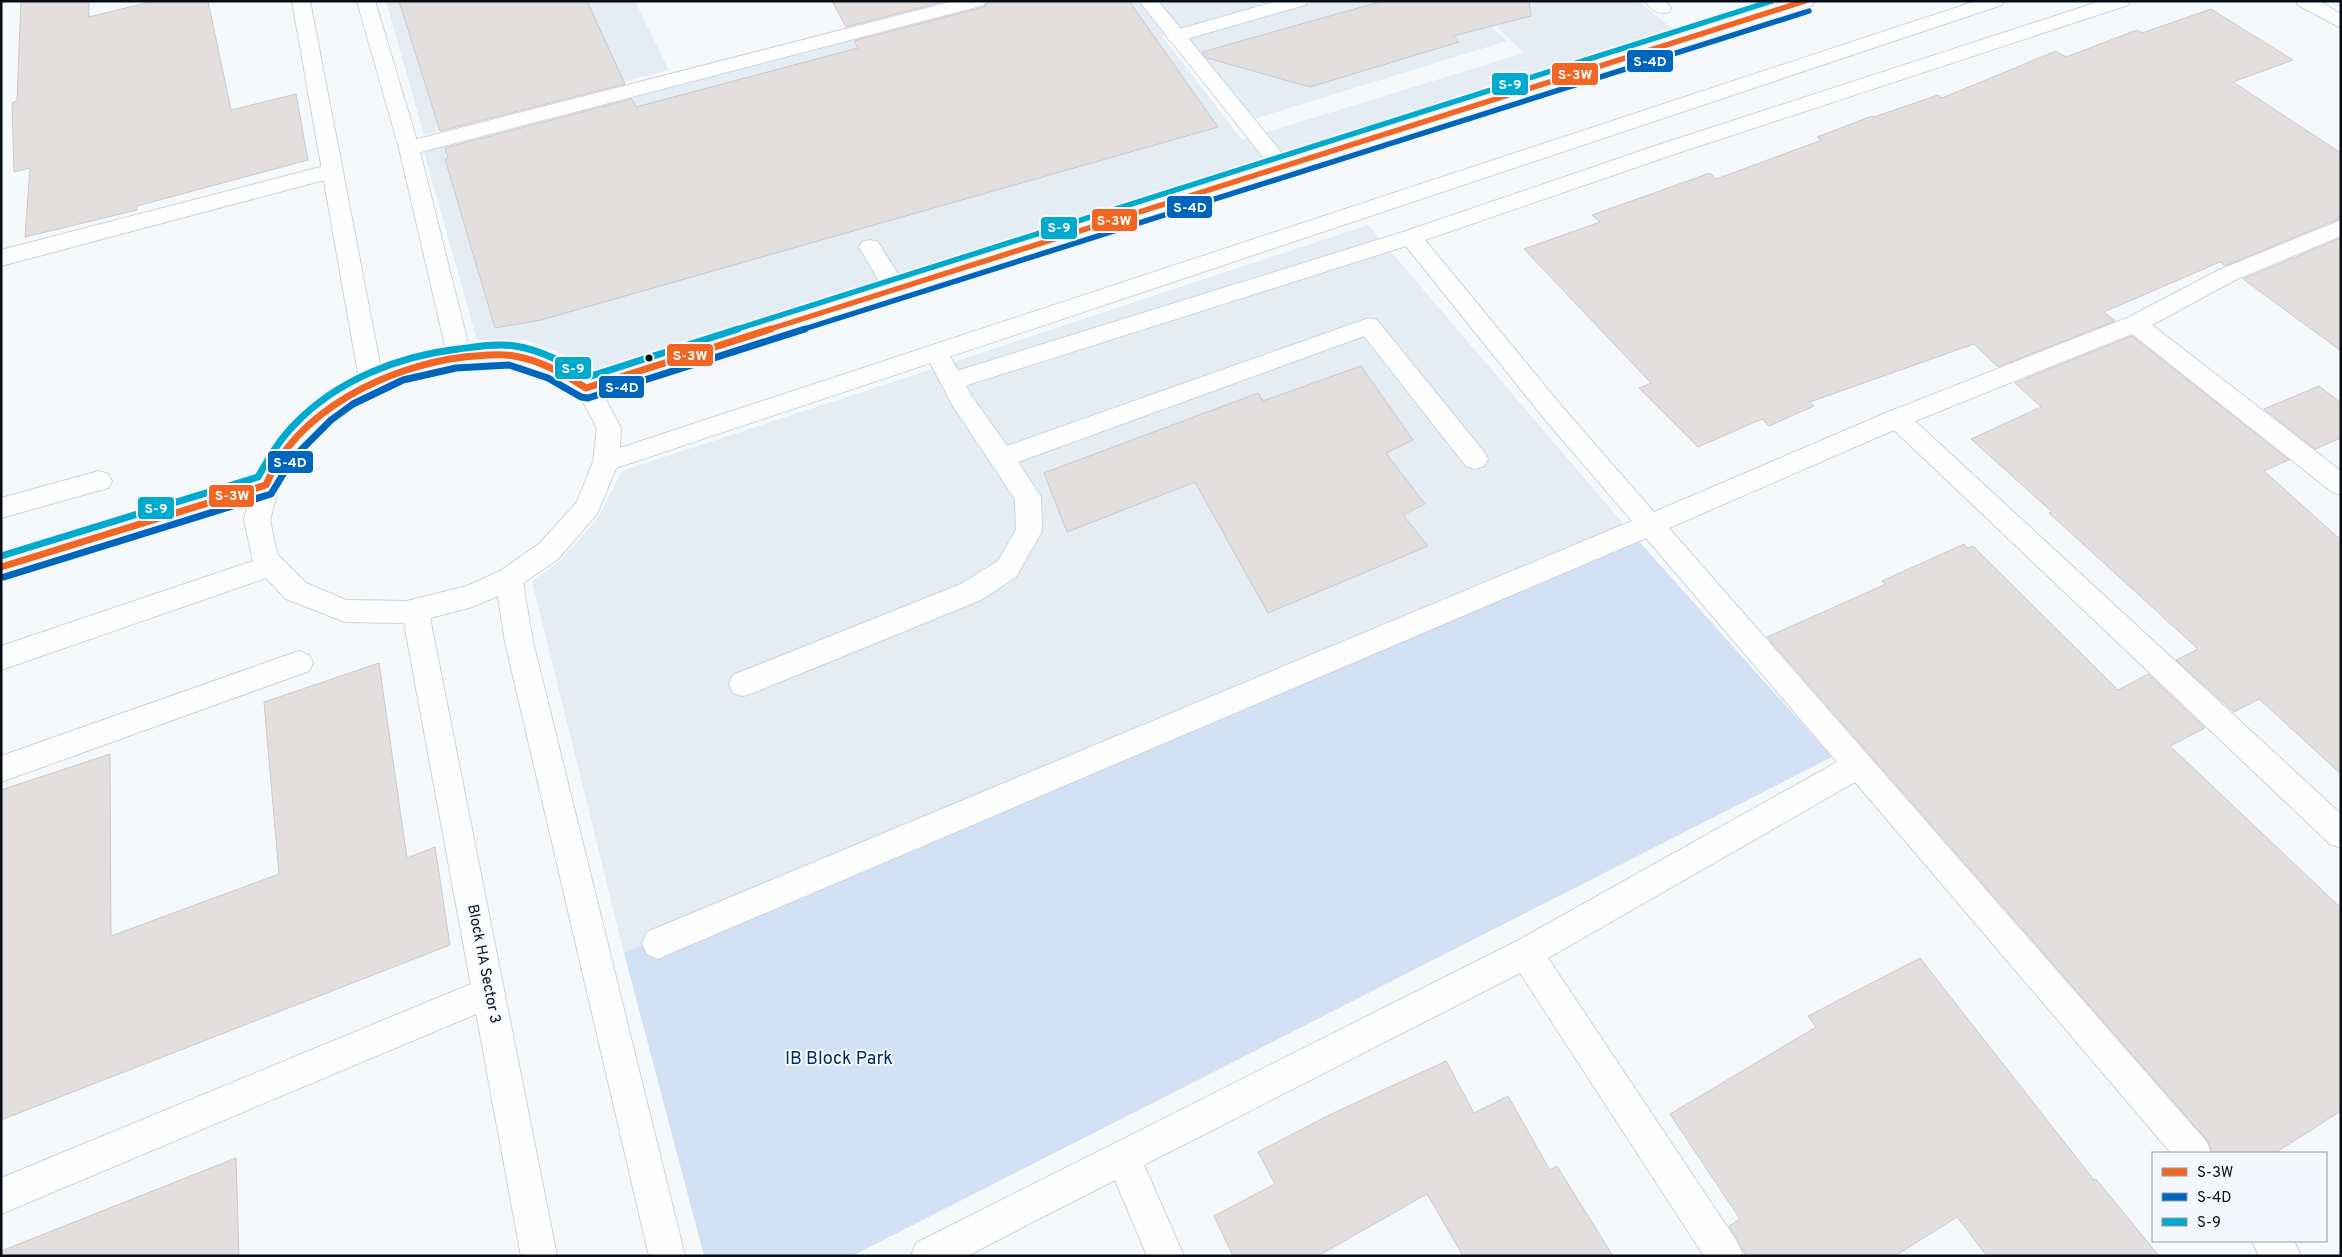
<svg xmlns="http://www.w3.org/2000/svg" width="2342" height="1257" viewBox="0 0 2342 1257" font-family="Overpass,sans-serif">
  <rect width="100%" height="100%" fill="#f6f9fc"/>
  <path fill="#e4ecf4" d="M386 1H635L669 70 424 135Z
    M1003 1H1280L1162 36 1242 140 1524 53 1470 1H1638L1674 30 589 375 570 357 526 340H477L424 152Z
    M1316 1H1462L1507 41 1254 119 1189 39Z
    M1368 225 1627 528 624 953 532 581 562 559 599 516 622 471Z"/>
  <path fill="#d2e1f3" d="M1627 528 1832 757 852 1256H704L624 953Z"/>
  <path fill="#e4dfdf" stroke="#cec9c9" d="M21 1H89V17L154 1H208L231 110 296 94 308 160 137 206V210L25 237 30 168 14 172 12 103 17 101Z
    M399 1H587L625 84 440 131Z
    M832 1H946L846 27Z
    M988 1H1129L1218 127 541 320 495 328 445 159 448 158 445 148 632 99 636 107 858 48 854 41 984 7Z
    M1383 1H1529L1531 16 1453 36 1459 42 1310 87 1207 58 1202 52Z
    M2211 9 2293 60 2233 82 2341 153V218L2225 266 2220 262 2104 312 2115 321 1998 367 1974 344 1810 402 1814 406 1769 426 1762 419 1698 447 1639 388 1651 383 1524 249 1600 222 1592 215 1710 173 1716 179 1822 140 1817 137 1872 116 1874 117 1938 95 1942 98 2056 51 2066 57 2137 30 2142 33Z
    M2341 238V351L2243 279Z
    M2132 336 2289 460 2264 471 2341 540V774L2259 699 2234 712 2176 660 2198 649 2049 513 2052 512 1971 439 2041 407 2015 383Z
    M1361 366 1413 440 1386 453 1425 504 1403 515 1428 546 1268 613 1195 482 1067 532 1044 473 1258 393 1263 401Z
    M2319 386 2341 403V438L2315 449 2264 409Z
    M1964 544 1968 548 1973 546 2118 690 2148 674 2205 728 2170 746 2341 908V1111L2275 1153H2213L2207 1140 1767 637 1886 584 1882 581Z
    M379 663 407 858 435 847 450 945 1 1120V790L110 754 111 936 279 874 264 702Z
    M1920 958 2094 1180 2096 1179 2159 1256H1987L1957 1217 1895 1256H1746L1729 1226 1740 1219 1670 1114 1816 1027 1808 1016Z
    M1446 1061 1474 1113 1508 1096 1550 1170 1557 1166 1613 1256H1463L1427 1194 1318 1256H1233L1214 1216 1275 1184 1258 1152 1329 1115Z
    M236 1158 239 1256H1V1251Z"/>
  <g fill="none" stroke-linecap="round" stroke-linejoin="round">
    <defs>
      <path id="lane" d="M1277 1H1307L1305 5 1176 42 1169 40 1166 36 1169 32Z
        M870 240 878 242 904 284 907 290 904 296 896 298 888 296 859 247 862 242Z
        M1369 318 1377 320 1484 452 1488 459 1484 466 1475 469 1466 466 1364 336 1018 462 1041 497 1042 531 1016 577 981 600 753 693 743 696 733 693 729 684 733 675 961 584 998 561 1016 530 1015 499 953 406 925 353 929 347 937 344 945 347 971 395 1007 446Z"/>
      <path id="street" d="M954 1H986L984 5 409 155 402 153 399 148 402 143Z
        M1139 1H1158L1289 162 1292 167 1289 172 1282 174 1275 172Z
        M1645 1H1665L1671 8 1669 12C1658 15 1651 10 1645 1Z
        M2101 1H2130L2128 5 1672 155 1425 240 1565 410 1654 512 1888 412 2127 318 2219 270 2341 220V236L2235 280 2152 325 2341 471V495L2332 492 2132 334 1915 421 2341 814V848L2330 844 1894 430 1669 528 2206 1141 2211 1153H2171L1855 782 1548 958 1738 1243 1743 1256H1704L1520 973 1144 1165 1184 1256H1147L1115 1180 967 1256H911L916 1243 1515 942 1837 762 1646 538 669 954 658 959 647 954 642 943 647 932 1632 521 1547 422 1406 246 952 390 944 387 940 381 944 375 1403 232 1658 145Z
        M332 164 339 166 343 171 339 176 1 266V250Z
        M99 471 108 474 112 481 108 488 1 518V498Z
        M299 651 309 655 313 663 309 671 1 782V756Z
        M488 977 500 982 504 993 500 1004 1 1214V1178Z
        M2252 1241H2294L2301 1256H2259Z"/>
      <path id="secondary" d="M292 1H310L381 369 402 360 446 350 399 148 357 1H375L419 148 469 347H512L566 364 589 378 1786 1H1815L1813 5 602 392 621 428 620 448 1976 1H2004L2002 5 616 468 597 514 558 559 523 583 533 642 685 1256H649L505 642 498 596 472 607 430 618 557 1256H521L404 623 345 622 286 599 266 578 1 670V646L253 561 244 520 249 500 1 578V556L255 478 260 468 292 424 337 389 359 379ZM458 365H512L550 376 580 396 597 428 593 462 577 502 540 543 500 571 467 586 407 601 346 600 306 583 277 554 270 520 281 478 310 438 355 401 408 376Z
        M2296 1H2319L2341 14V28L2298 5Z"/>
    </defs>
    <use href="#lane" stroke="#ced4da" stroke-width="2"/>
    <use href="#street" stroke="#ced4da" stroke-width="2"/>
    <use href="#secondary" stroke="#ced4da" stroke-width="2"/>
    <use href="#lane" fill="#fefeff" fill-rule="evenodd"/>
    <use href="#street" fill="#fefeff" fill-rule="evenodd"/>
    <use href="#secondary" fill="#fefeff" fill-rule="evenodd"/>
    <defs>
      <path id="bus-1-far1" d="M767 330 1805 1"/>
      <path id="bus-1" d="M1 567 266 485C296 410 389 366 464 357 480 356 498 353 514 356 540 360 564 374 586 388L771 329"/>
      <path id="bus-2-far1" d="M801 330 1809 11"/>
      <path id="bus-2" d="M4 577 271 494 293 458 331 420 353 404 403 380 456 368 509 365 548 378 581 397 588 398 805 329"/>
      <path id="bus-3-far1" d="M734 330 1772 1"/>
      <path id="bus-3" d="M1 556 258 477C269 458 279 440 295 424 337 380 399 356 458 349 476 347 496 343 515 346 541 350 565 363 588 377L738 329"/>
    </defs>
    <use href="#bus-1-far1" stroke="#f4f8fe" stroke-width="9"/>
    <use href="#bus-1" stroke="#f4f8fe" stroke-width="11"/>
    <use href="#bus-2-far1" stroke="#f4f8fe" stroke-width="9"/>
    <use href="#bus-2" stroke="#f4f8fe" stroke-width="11"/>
    <use href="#bus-3-far1" stroke="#f4f8fe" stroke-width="9"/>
    <use href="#bus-3" stroke="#f4f8fe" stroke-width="11"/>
    <use href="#bus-1-far1" stroke="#f26522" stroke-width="5.5"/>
    <use href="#bus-1" stroke="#f26522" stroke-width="7"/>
    <use href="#bus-2-far1" stroke="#0065bd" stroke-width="5.5"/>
    <use href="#bus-2" stroke="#0065bd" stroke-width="7"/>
    <use href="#bus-3-far1" stroke="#00a9ce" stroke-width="5.5"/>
    <use href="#bus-3" stroke="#00a9ce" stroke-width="7"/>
  </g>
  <circle fill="#070d16" stroke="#f4f8fe" stroke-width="2" cx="649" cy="358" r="4.5"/>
  <g text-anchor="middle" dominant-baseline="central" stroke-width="4" stroke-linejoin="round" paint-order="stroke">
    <g font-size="15" fill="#070d16" stroke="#f4f8fe">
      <text transform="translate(483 964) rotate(79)">Block HA Sector 3</text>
    </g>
    <g font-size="18" fill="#002e60" stroke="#f4f8fe">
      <text x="839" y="1059">IB Block Park</text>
    </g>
  </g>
  <g stroke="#f4f8fe" stroke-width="2">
    <rect x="1626" y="49" width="48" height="24" rx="5" fill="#0065bd"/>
    <rect x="1551" y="62" width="48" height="24" rx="5" fill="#f26522"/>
    <rect x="1491" y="72" width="38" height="24" rx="5" fill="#00a9ce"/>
    <rect x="1166" y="195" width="47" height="24" rx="5" fill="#0065bd"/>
    <rect x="1091" y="208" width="47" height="24" rx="5" fill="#f26522"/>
    <rect x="1040" y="216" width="38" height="24" rx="5" fill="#00a9ce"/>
    <rect x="666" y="343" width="48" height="24" rx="5" fill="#f26522"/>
    <rect x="554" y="356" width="38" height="24" rx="5" fill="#00a9ce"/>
    <rect x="598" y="375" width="47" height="24" rx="5" fill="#0065bd"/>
    <rect x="267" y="450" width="47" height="24" rx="5" fill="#0065bd"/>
    <rect x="208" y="484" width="47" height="24" rx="5" fill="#f26522"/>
    <rect x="137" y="496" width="38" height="24" rx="5" fill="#00a9ce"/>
  </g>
  <g font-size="14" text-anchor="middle" font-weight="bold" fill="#fff">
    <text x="1650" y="66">S-4D</text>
    <text x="1575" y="79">S-3W</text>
    <text x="1510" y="89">S-9</text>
    <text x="1190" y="212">S-4D</text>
    <text x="1114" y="225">S-3W</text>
    <text x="1059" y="232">S-9</text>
    <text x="690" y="360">S-3W</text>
    <text x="573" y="373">S-9</text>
    <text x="622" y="392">S-4D</text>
    <text x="290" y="467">S-4D</text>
    <text x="232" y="500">S-3W</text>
    <text x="156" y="513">S-9</text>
  </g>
  <rect width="2342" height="1257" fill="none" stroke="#070d16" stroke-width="5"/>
  <rect x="2152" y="1152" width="175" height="90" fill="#f4f8fe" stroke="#959aa1"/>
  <rect x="2162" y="1168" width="25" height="8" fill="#f26522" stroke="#959aa1"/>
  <text x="2197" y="1177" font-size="15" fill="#070d16">S-3W</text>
  <rect x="2162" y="1193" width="25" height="8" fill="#0065bd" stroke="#959aa1"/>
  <text x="2197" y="1202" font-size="15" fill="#070d16">S-4D</text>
  <rect x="2162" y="1218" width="25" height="8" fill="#00a9ce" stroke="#959aa1"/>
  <text x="2197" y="1227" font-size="15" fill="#070d16">S-9</text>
</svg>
